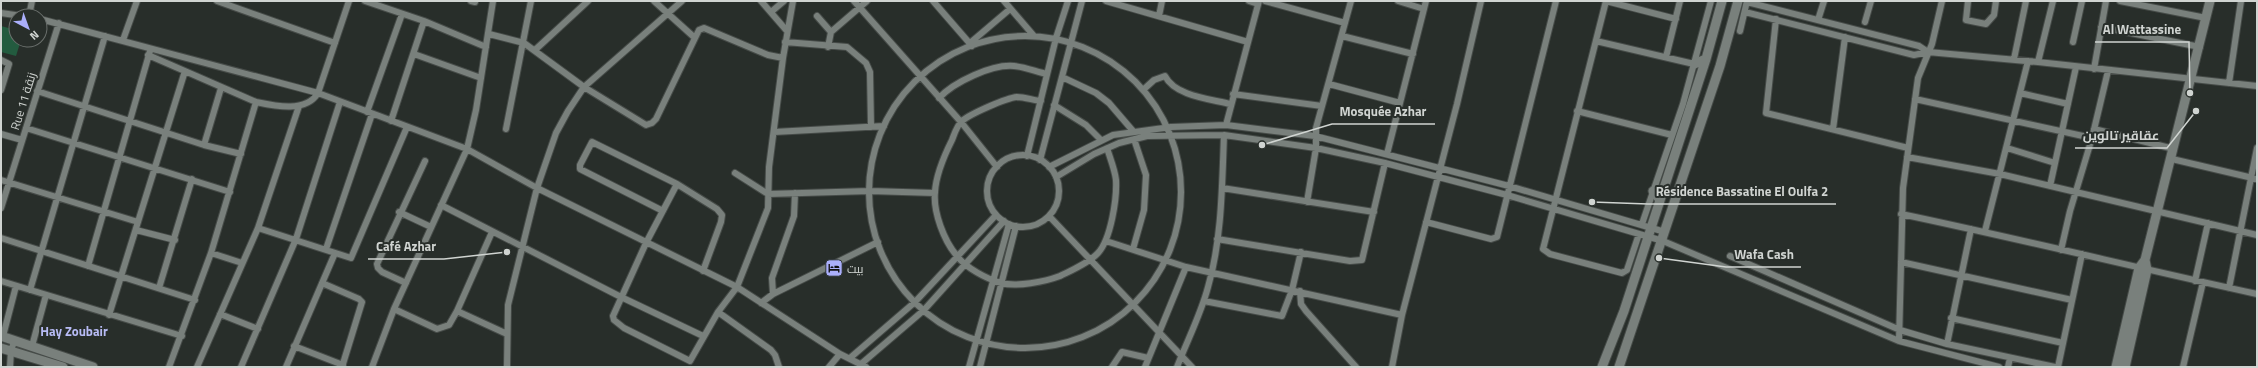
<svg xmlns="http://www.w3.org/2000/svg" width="2258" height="368" viewBox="0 0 2258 368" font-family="'Titillium Web',Cairo,sans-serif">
  <rect width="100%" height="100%" fill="#282e2a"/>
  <path fill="#235b3f" d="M1 26 16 30V40H21L16 56 1 52Z"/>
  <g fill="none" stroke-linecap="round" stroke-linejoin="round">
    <defs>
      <path id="street" d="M217 1 335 43
        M365 1 424 21 486 47
        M471 1 475 2
        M654 1 695 38 699 30 704 28 768 55 783 58
        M761 1 787 31
        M854 1 961 122 997 167
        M933 1 972 46
        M1004 1 1034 36
        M1106 1 1248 42
        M1249 1 1258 4
        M1265 1 1345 23
        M1398 1 1424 9
        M1606 1 1543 249 1550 254 1622 273 1627 270 1639 234
        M1606 1 1676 19
        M1968 1 1966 20 1986 24 1994 15 1996 1
        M2120 1 2206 18
        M1747 2 1919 46 1928 52
        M771 12 784 1
        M1745 12 1914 55 1928 52 2038 62 2257 86
        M1 13 22 16
        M29 16 32 1
        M817 16 831 32 828 47
        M1159 16 1162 1
        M40 19 318 93 467 149 537 188 737 287 840 354 829 367
        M1776 19 1766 113 1908 148
        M1818 20 1824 1
        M1865 22 1871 1
        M2101 27 2200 47
        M1740 31 1747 1
        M831 32 867 1
        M489 34 524 43 584 87 646 125 652 123 656 119 695 38
        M1342 36 1413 54
        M869 192a156 156 0 1 1 312 0a156 156 0 1 1-312 0Z
        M123 40 137 1
        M1596 41 1694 64
        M785 42 847 47 866 63 870 72 871 127
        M2073 42 2082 1
        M970 43 1010 9
        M535 50 588 1
        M414 54 481 78
        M148 55 256 102C275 106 306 113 318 93L349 1
        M1666 57 1680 1
        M2014 59 2026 1
        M1 60 9 64 1 90
        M2038 62 2053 1
        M2094 69 2106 1
        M1062 77 1096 93 1109 103 1133 131
        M2229 83 2241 1
        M1329 84 1400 103
        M1143 90 1154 80 1165 76C1175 96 1210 99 1230 104
        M37 91 204 145 241 154
        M2020 93 2068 104
        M1233 94 1322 106
        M939 98C954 82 992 64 1014 66 1025 67 1037 72 1047 74
        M1915 99 2092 138
        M1041 101C1033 100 1024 97 1017 97 1006 98 970 114 962 121 957 125 954 135 952 140 944 156 936 174 935 192 933 212 944 241 957 256 966 268 987 279 1001 283 1017 287 1044 282 1060 276 1072 270 1089 263 1098 253 1111 239 1117 198 1116 180 1115 170 1110 158 1107 148
        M1054 105 1086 125 1101 140
        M1577 111 1672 135
        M367 112 402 14
        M391 121 424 21
        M1226 125 1259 1
        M26 128 230 192
        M506 129 531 1
        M1833 129 1845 37
        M2094 129 2174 149
        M774 132 884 126
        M1 134 22 140
        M204 145 221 88
        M2007 148 2055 163
        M1387 154 1426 1
        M987 191a36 36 0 1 1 72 0a36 36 0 1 1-72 0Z
        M1027 156 1056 38 1068 1
        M1907 157 2000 174 2257 235
        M2172 159 2257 179
        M1040 160 1082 1
        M1049 167 1113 135 1171 127 1226 125 1315 136 1509 186 1665 232
        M735 173 768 194 870 191 935 193
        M1056 177 1094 154 1119 143 1147 136 1224 135 1316 148 1385 163 1507 195 1663 241 1899 341 1999 367
        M1 180 138 222
        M677 184 646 243 613 316 614 320 624 328 690 361 718 312 737 287 768 208 769 167 783 58 793 1
        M2050 186 2076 67
        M1222 188 1374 212
        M1307 202 1316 148V128L1351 1
        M441 205 621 297 703 336
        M1 208 59 23
        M663 211 580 169V165L592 142 677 184 717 209 722 215 721 222 703 271
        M399 212 431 227
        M1901 214C2020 239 2138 268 2257 294
        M1049 216 1192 367
        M1426 222 1491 239 1497 237 1556 1
        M1642 224 1683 104 1711 1
        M258 228 351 258 407 127
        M136 230 175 240
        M1985 231 2028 61
        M492 232 457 311 449 325 437 329 394 309 467 149 476 110 493 1
        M1 238 195 300
        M1217 239 1350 261 1362 260 1385 163
        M1106 241 1186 267 1402 315
        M326 249 372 114
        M1133 249 1144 210 1146 175 1134 139
        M2061 250 2070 211 2092 138 2108 71
        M211 253 242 263
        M1730 256 1900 330 1947 344 2055 367
        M1901 262 2072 300
        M88 266 150 51
        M1 281 182 336
        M2195 281 2208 223
        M322 283 359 299 362 302 342 367
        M406 283 382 272 378 268 377 264 425 161
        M159 288 192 179
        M2229 288 2257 148
        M30 290 105 36
        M1300 291 1301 304 1306 311 1356 367
        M773 294 772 278 794 216 795 193
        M1204 301 1282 316 1292 290 1301 252
        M761 303 773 294 878 242
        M457 311 507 334
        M718 312 771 350 775 355 779 367
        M220 314 258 329
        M109 315 185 71
        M1951 318 2063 343
        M3 336 16 286
        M1899 341 1903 188 1918 78 1932 44 1942 1
        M1947 344 1971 229
        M32 346 46 295
        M294 346 343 365
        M840 354 866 367
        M850 358 915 302 996 215
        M861 364 924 310 1004 221
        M10 367 11 350 15 340
        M169 367 211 253 256 102
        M197 367 258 228 299 106
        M241 367 296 239 340 102
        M286 367 335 253
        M372 367 394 309
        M507 367 508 305 537 188 556 133 568 111 584 87 682 1
        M969 367 1009 224
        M980 367 1016 226
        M1112 367 1122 352 1148 358
        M1145 367 1186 267
        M1177 367C1187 341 1201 314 1208 287 1222 239 1222 185 1224 135
        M1392 367 1402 315 1457 104 1481 1
        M2008 367 2010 358
        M2058 367 2082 254
        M2183 367 2203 282"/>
      <path id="secondary" d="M1694 64 1706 59
        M1653 191 1660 200
        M1 336 93 367
        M1 348 63 367
        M1602 367 1624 311 1706 59 1722 1
        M1619 367 1720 66 1738 1
        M2116 367 2139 268 2145 260 2210 1
        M2125 367 2147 270 2145 260"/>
    </defs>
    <use href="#street" stroke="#464b48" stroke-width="8"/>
    <use href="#secondary" stroke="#464b48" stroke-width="11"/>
    <use href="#street" stroke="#79807c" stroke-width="6"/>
    <use href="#secondary" stroke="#79807c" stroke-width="9"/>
  </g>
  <defs>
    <symbol id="hotel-square" viewBox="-11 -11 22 22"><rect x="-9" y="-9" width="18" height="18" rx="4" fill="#abaffb" stroke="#282e2a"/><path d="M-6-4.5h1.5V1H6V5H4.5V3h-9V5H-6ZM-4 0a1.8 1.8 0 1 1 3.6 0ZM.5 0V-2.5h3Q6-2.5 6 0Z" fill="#111"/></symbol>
  </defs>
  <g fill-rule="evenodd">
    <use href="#hotel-square" x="824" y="258" width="20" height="20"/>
  </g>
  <g text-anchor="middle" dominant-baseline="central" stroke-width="4" stroke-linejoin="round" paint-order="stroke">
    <g font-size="12" fill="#d0d4d1" stroke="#282e2a">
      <text transform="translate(23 101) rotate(-73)">Rue 11 زنقة</text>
    </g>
    <g font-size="12" fill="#d0d4d1" stroke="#282e2a" text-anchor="start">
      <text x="847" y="268">بيت</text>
    </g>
    <g font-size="13" font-weight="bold" fill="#b7bbf4" stroke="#282e2a">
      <text x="74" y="331">Hay Zoubair</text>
    </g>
  </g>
  <path fill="none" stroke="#d0d4d1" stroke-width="1.5" d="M2190 93L2189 42H2095M1262 145L1332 124H1435M2196 111L2167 148H2075M1592 202L1648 204H1836M507 252L444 259H368M1659 258L1726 267H1801"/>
  <g fill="#d0d4d1" stroke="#282e2a" stroke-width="1.5">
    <circle cx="2190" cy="93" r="4"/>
    <circle cx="1262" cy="145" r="4"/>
    <circle cx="2196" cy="111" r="4"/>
    <circle cx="1592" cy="202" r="4"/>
    <circle cx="507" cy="252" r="4"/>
    <circle cx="1659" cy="258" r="4"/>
  </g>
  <g font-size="13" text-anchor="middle" font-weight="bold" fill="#d0d4d1" stroke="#282e2a" stroke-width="4" stroke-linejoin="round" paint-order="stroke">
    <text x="2142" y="34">Al Wattassine</text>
    <text x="1383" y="116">Mosquée Azhar</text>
    <text x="2121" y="140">عقاقير تالوين</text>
    <text x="1742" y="196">Résidence Bassatine El Oulfa 2</text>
    <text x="406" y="251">Café Azhar</text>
    <text x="1764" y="259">Wafa Cash</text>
  </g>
  <rect width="2258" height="368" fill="none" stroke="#d0d4d1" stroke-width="4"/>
  <g transform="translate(28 28) rotate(139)"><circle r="19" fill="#282e2a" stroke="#6b706d"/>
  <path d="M0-3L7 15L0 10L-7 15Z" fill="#abaffb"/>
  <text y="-6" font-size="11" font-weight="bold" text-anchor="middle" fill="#d0d4d1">N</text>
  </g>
</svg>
